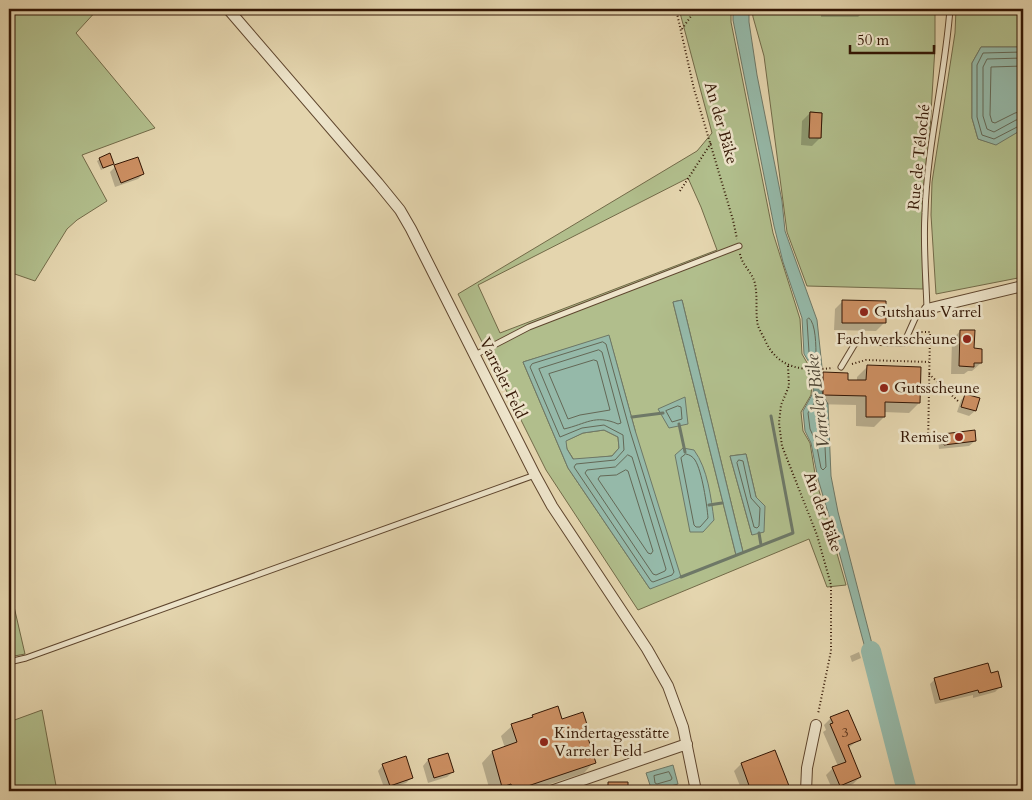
<svg xmlns="http://www.w3.org/2000/svg" width="1032" height="800" viewBox="0 0 1032 800" font-family="Cardo,serif">
  <rect width="100%" height="100%" fill="#e4d5ae"/>
  <filter id="stains"><feTurbulence type="fractalNoise" baseFrequency=".004" numOctaves="4"/><feColorMatrix values="0 0 0 0 .2 0 0 0 0 .09 0 0 0 0 .02 0 0 0 .5 -.17"/></filter>
  <radialGradient id="worn" r=".72"><stop offset=".6" stop-color="#630" stop-opacity="0"/><stop offset="1" stop-color="#630" stop-opacity=".3"/></radialGradient>
  <path fill="#b1be8c" stroke="#726a48" fill-rule="evenodd" d="M9 9H98L76 33 155 128 82 155 107 201 77 220 67 229 35 281 9 272Z
    M679 9H731V22L773 233 800 319 802 354 813 373 811 395 801 412 803 431 810 443 816 480 846 585 827 587 809 539 638 610 546 470 458 294 697 151 712 133ZM688 178 701 207 717 250 500 333 478 285ZM682 300 743 552 736 555 673 302ZM609 336 635 430 650 589 568 468 523 362ZM746 454 756 497 752 535 730 456Z
    M752 9H826V12L831 13 864 12V9H935V47L928 162 923 215V289L807 286 787 232 764 56 753 17ZM810 112 822 113 821 138 809 137Z
    M956 9H1023V47H981L972 63V118L978 139 995 144 1023 129V277L936 294 931 215 932 182 955 33Z
    M604 430 618 437 619 448 612 456 574 460 567 449 565 441 583 433Z
    M9 585 25 654 9 657Z
    M42 710 57 791H9V722Z"/>
  <path fill="#95b9a9" stroke="#6e7867" fill-rule="evenodd" d="M733 9H749V22L757 75 782 201 785 231 817 320 822 367C818 379 821 394 828 404L831 476 838 512 878 667 877 676 871 670 832 526 818 479 811 443 805 431 803 411 813 393 815 372 804 354 802 318 783 262 774 226 733 20Z
    M981 47H1023V129L996 145 978 139 972 118V63Z
    M682 300 743 552 736 555 673 302Z
    M609 335 635 430 681 577 650 589 568 468 523 362ZM604 430 618 437 619 448 612 456 573 459 567 449 566 441 583 433Z
    M685 397 688 424 669 428 658 409Z
    M683 448 694 450C708 469 711 498 714 520L703 532H690L675 455Z
    M746 454 756 497 765 506 764 532 752 535 730 456Z
    M673 765 678 784 652 791 646 773Z"/>
  <path fill="#0003" d="M821 9H863V12L858 17H821Z
    M810 113 820 138 812 146 801 145 802 121Z
    M100 159 113 164 101 170 97 161Z
    M115 167 143 174 138 179 115 187 110 172Z
    M843 301 884 323 876 331 834 330 835 309Z
    M960 331 981 363 972 371H968L964 374H951L952 340Z
    M867 367 919 403 909 413 884 412V417L874 427 856 426V405L813 404 814 384 824 374 847 381H857V377Z
    M966 395 975 411 969 416 957 412 961 400Z
    M943 435 975 441 969 446 939 449 938 440Z
    M859 652 861 658 852 662 850 656Z
    M990 674 1000 687 995 692 973 698V695L935 704 930 684 935 679Z
    M533 716 562 721 590 737 587 740 594 762 584 773 529 791H490L482 763 492 752 505 748 501 736 512 726 528 720Z
    M831 718 859 740 848 748 860 777 853 784 835 791H833L826 775 833 768 838 766 823 732 826 730 824 725Z
    M775 751 789 791H742L734 771 741 764Z
    M447 754 453 772 447 777 428 783 423 766 428 760Z
    M383 765 412 777 406 783 385 790 378 771Z
    M609 783H627V791H603V788Z"/>
  <g fill="none" stroke-linecap="round" stroke-linejoin="round">
    <path stroke="#646856" stroke-width="1" d="M1023 52 983 53 977 65V117L982 135 994 139 1019 126 1023 125
      M1023 58 987 59 983 67V116L987 129 994 132 1016 120 1023 119
      M1023 66 991 67 990 115 992 122 995 123 1015 113 1023 111
      M809 318C816 323 816 347 816 357L814 359 812 358 809 352 807 320Z
      M603 342 606 344 630 431 674 572 672 575 653 582 651 581 574 467 576 464 615 460 624 450 623 435 604 425 582 428 560 437 530 367 532 364Z
      M599 350 602 352 621 423 618 424C595 414 586 424 564 429L539 369Z
      M594 360 597 361 610 410 580 415 568 419 549 374Z
      M818 399 823 406 826 467 823 470 821 468 816 442 810 429 808 413 816 400Z
      M678 406 681 407 682 419 672 422 666 411Z
      M686 454C690 455 692 456 695 460 702 471 707 505 708 518L700 527H696L694 525 681 458Z
      M628 455 632 457 666 569 665 571 656 575 653 574 585 473 587 470 615 467Z
      M739 460 743 461 751 498 760 508 759 526 757 528 754 527 737 463Z
      M626 470 628 471 653 551 651 554 648 553 598 479 600 476 616 475Z
      M669 772 672 778 671 780 657 784 655 783 654 776Z"/>
    <path stroke="#6e7867" stroke-width="3" d="M632 417 663 413
      M679 424 685 452
      M709 505 722 503
      M759 533 761 545
      M681 577 793 533 771 416"/>
    <path stroke="#95b9a9" stroke-width="20" d="M871 651 907 791"/>
  </g>
  <path fill="#cc8f62" stroke="#331604" d="M810 112 822 113 821 138H809Z
    M110 153 114 164 103 168 99 158Z
    M138 157 144 174 121 183 114 165Z
    M842 300 886 301V323H842Z
    M960 330H975L974 348 982 349V363H974V367L959 366Z
    M867 365 921 367 920 403 885 402V417H866V396L823 395V372L848 373V380H866Z
    M965 394 980 398 976 411 961 407Z
    M975 430 976 441 944 445 943 434Z
    M988 663 991 673 998 671 1002 687 979 693 978 690 940 700 934 678Z
    M558 706 562 719 583 712 591 737 588 738 596 763 513 791 511 784 502 787 492 751 517 742 511 724 533 717 532 715Z
    M848 710 861 740 848 745 861 777 840 786 832 767 846 762 830 724 833 723 830 717Z
    M775 750 791 791H751L741 763Z
    M448 753 454 772 434 778 428 759Z
    M406 756 413 778 390 786 382 764Z
    M608 782H628V791H608Z"/>
  <g fill="none" stroke-linecap="round" stroke-linejoin="round">
    <defs>
      <path id="service" d="M475 355 529 327 739 246
        M841 367 856 342 904 343 917 314 927 309C926 277 923 245 925 213 927 145 945 77 950 9
        M9 662 26 658 535 475"/>
      <path id="minor" d="M228 9 378 183 400 210 411 229 535 475 552 506 647 649 668 686 683 727 696 791
        M927 309 1023 286
        M551 791 687 744
        M806 791 807 768 816 725"/>
    </defs>
    <use href="#service" stroke="#5f462e" stroke-width="7"/>
    <use href="#minor" stroke="#5f462e" stroke-width="12"/>
    <path stroke="#331604" stroke-width="2" stroke-dasharray="1 2.5" stroke-linecap="butt" d="M676 9 694 89 733 220 737 239
      M682 29 696 9
      M680 191 711 143
      M740 254C742 265 753 273 755 284 758 298 755 313 758 326 760 331 763 336 765 340 778 370 804 371 833 368
      M918 332H930L928 446
      M852 364 866 360 929 362
      M788 366 789 386 781 405 779 423 782 446 817 535 831 585V651L818 714
      M929 374 958 401"/>
    <use href="#service" stroke="#ede4ca" stroke-width="5"/>
    <use href="#minor" stroke="#ede4ca" stroke-width="10"/>
  </g>
  <g fill="#8f2418" stroke="#ede4ca" stroke-width="2">
    <circle cx="864" cy="312" r="5"/>
    <circle cx="967" cy="339" r="5"/>
    <circle cx="884" cy="388" r="5"/>
    <circle cx="959" cy="437" r="5"/>
    <circle cx="544" cy="742" r="5"/>
  </g>
  <g text-anchor="middle" dominant-baseline="central" stroke-width="5" stroke-linejoin="round" paint-order="stroke">
    <g font-size="14" fill="#59341c">
      <text x="845" y="732">3</text>
    </g>
    <g font-size="16" fill="#331604" stroke="#ede4ca">
      <text transform="translate(721 123) rotate(74)">An der Bäke</text>
      <text transform="translate(919 157) rotate(-84)">Rue de Téloché</text>
      <text transform="translate(503 378) rotate(64)">Varreler Feld</text>
      <text transform="translate(823 512) rotate(70)">An der Bäke</text>
    </g>
    <g font-size="16" fill="#331604" stroke="#ede4ca" text-anchor="start">
      <text x="874" y="312">Gutshaus Varrel</text>
      <text x="957" y="339" text-anchor="end">Fachwerkscheune</text>
      <text x="894" y="388">Gutsscheune</text>
      <text x="949" y="437" text-anchor="end">Remise</text>
      <text x="554" y="733">Kindertagesstätte<tspan x="554" dy="18">Varreler Feld</tspan></text>
    </g>
    <g font-size="18" font-style="italic" fill="#504736" stroke="#ede4ca">
      <text transform="translate(818 401) rotate(-97)">Varreler Bäke</text>
    </g>
  </g>
  <rect width="1032" height="800" fill="none" stroke="#e4d5ae" stroke-width="30"/>
  <rect x="10" y="10" width="1012" height="780" fill="none" stroke="#331604" stroke-width="2.5"/>
  <rect x="15" y="15" width="1002" height="770" fill="none" stroke="#331604"/>
  <path d="M850 45v8h84v-8" fill="none" stroke="#331604" stroke-width="2.5"/>
  <text x="857" y="45" font-size="15" fill="#331604" stroke="#ede4ca" stroke-width="4" paint-order="stroke">50 m</text>
  <rect width="100%" height="100%" filter="url(#stains)"/>
  <rect width="100%" height="100%" fill="url(#worn)"/>
</svg>
